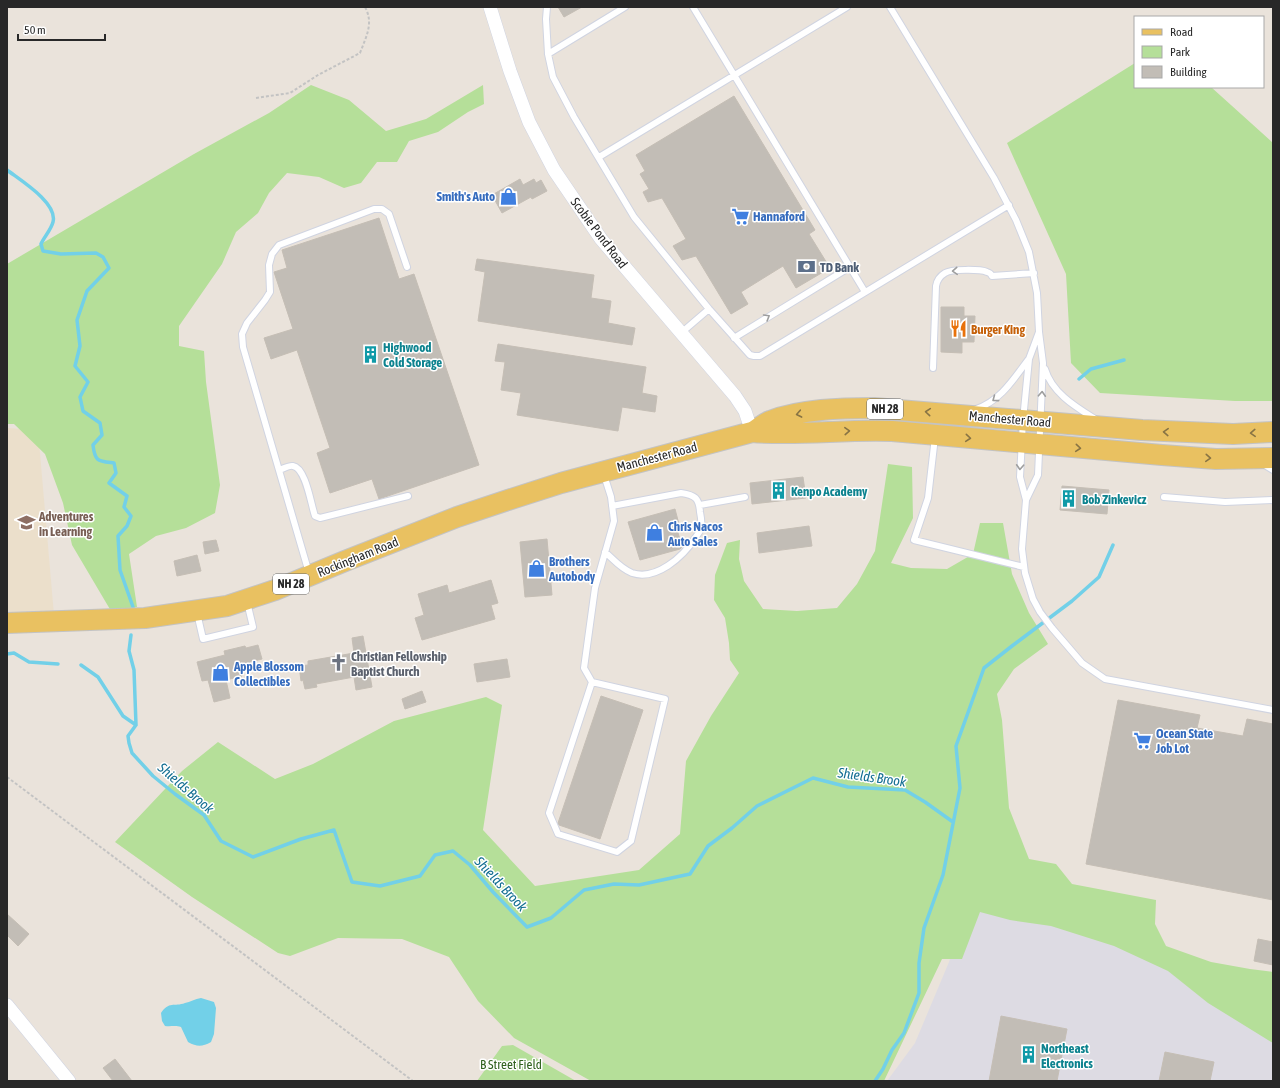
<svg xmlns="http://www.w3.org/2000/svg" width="1280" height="1088" viewBox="0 0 1280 1088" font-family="'Asap Condensed',sans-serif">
  <rect width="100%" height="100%" fill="#eae3db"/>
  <path fill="#dddbe3" d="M976 875 1273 1019V1081H887L915 1043 949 962Z"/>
  <path fill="#ebdfcb" d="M7 428 38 430 54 615H7Z"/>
  <path fill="#b5df99" d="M1135 63V87H1211L1273 143V401H1235L1100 393 1071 363 1066 274 1007 143Z
    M311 85 349 100 386 131 426 119 483 85 484 104 468 112 438 132 409 141 397 162H377L361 183 344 188 319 177 287 173 269 193 258 213 236 232 222 264 179 326V346L204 351 206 382 220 485 215 513 186 528 156 536 129 554 137 607 111 611 72 545 63 503 45 454 14 424H7V264L194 154 269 113Z
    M888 464 912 467 913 518 891 563 911 568 947 569 973 554 980 523H1003L1012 574 1029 613 1048 644 1014 669 997 694 1002 720 1009 808 1029 859 1056 864 1072 884 1156 900 1155 924 1166 946 1211 962 1250 969 1273 972V1043L1208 1003 1168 971 1114 946 1051 926 1010 920 980 912 962 959H942L884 1081H591L514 1038 478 1001 449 957 402 939 338 938 290 956 278 953 192 897 115 842 182 771 218 742 275 779 313 764 394 721 486 697 502 705 483 830 535 886 639 870 680 834 686 761 711 716 739 673 730 660 729 643 725 618 714 600 715 575 727 543 740 540 739 559 744 581 763 609 797 611 837 608 857 584 875 551Z
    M513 1045 576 1081H477L502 1046Z"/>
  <path fill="#72d0e8" d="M201 998 214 1002 216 1008 214 1034 211 1042C202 1047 197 1047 188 1042L181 1027C175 1025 171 1027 165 1026L162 1021 161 1013C169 1001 174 1007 185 1003 190 1002 195 999 201 998Z"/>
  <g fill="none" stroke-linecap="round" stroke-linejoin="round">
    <path stroke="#72d0e8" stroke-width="3.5" d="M7 170C20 180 58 203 53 222 51 230 44 237 41 244L43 251 61 254 96 253 103 257 109 268 87 291 77 320 80 346 75 366 88 382 80 397 83 411 100 423 102 435 93 445C95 462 98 461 114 463L116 473 109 483 127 496 124 507 131 516 127 526 118 536 120 570 133 607
      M1079 379 1091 369 1124 360
      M131 635 129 651 134 670 136 725 128 736 129 743 132 753 153 776 175 794 204 815 221 841 253 857 301 839 334 830 352 882 380 886 420 876 435 855 453 851 470 865 493 892 527 927 551 918 584 890 614 884 639 885 690 874 708 846 732 828 757 806 813 778 848 787 905 790 925 802 953 822
      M7 654 14 653 29 662 58 664
      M81 665 98 677 123 716 136 725
      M875 1081 883 1069 892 1050 904 1033 919 993V963L924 928 943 875 960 788 956 746 984 668 1012 646 1072 601 1099 577 1113 545"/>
  </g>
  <path fill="#c2bdb6" stroke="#c5beb5" d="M558 7H582L564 17Z
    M734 96 815 230 809 234 830 268 796 288 783 266 741 292 748 304 731 314 696 256 682 260 673 246 686 239 662 198 648 202 643 192 649 189 640 174 645 171 636 155Z
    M520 179 523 185 534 179 536 183 541 180 547 191 532 199 531 197 502 213 492 195Z
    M379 218 399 279 414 274 479 465 379 499 372 479 330 493 317 453 330 448 297 350 271 359 264 338 293 329 274 272 287 268 282 250Z
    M477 259 594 275 591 298 611 301 608 323 635 328 632 345 478 321 485 272 475 270Z
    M941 307H964V316H975L974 342H962V353L941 352Z
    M498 344 646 367 642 393 657 396 655 412 622 407 618 431 517 415 521 393 501 390 505 362 495 361Z
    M803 477 806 498 752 504 750 483Z
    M1062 486 1109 490 1107 514 1060 510Z
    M675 509 680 528 677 529 682 547 680 549 640 560 628 522Z
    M809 526 812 546 759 553 757 533Z
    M547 539 552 595 525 597 520 542Z
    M216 540 219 551 205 554 203 542Z
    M197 555 201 571 177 576 174 561Z
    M491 580 498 603 491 605 495 619 422 640 415 618 424 615 418 594 447 585 449 593Z
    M363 636 372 687 356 690 354 677 316 684 317 687 305 689 303 680 301 681 299 666 308 665V661L354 653 352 638Z
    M258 645 262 659 250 662 251 668 241 671 242 676 226 680 230 698 214 702 208 680 202 681 197 662 225 655 224 651 245 646 246 648Z
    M507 659 510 677 477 682 474 664Z
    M422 691 426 702 405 709 402 699Z
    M601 696 643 710 600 839 559 825 558 823Z
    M1118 700 1200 715 1197 728 1243 736 1247 719 1273 724V900L1086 864Z
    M7 914 29 934 18 946 7 935Z
    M1258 939 1273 942V965L1254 961Z
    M1001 1016 1067 1029 1057 1081H989Z
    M1165 1052 1214 1062 1210 1081H1159Z
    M115 1059 132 1081H113L103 1068Z"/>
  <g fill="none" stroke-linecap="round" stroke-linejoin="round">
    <defs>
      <path id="service" d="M547 7 546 19 548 54 553 77 574 117 634 217 709 309 750 355 754 356H760L1009 205
        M693 7 865 292
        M890 7 994 178 1016 220 1029 252 1037 293 1039 332 1043 363 1038 475 1026 500
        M548 54 625 7
        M599 157 847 7
        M1039 332 1029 359 1023 420 1020 477 1026 500 1022 549 1025 573 1033 599 1040 612 1052 628 1082 663 1105 679 1273 710
        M681 333 709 309
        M734 338 850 267
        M933 368 936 286C937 280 940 276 945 273 951 269 980 269 987 272 990 273 990 273 992 276L1034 273
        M1045 369C1052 393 1076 407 1095 419
        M976 409C1000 401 1013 380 1028 360
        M935 437 928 498 914 540 1024 567
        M1263 464 1273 470
        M279 470C283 469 289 465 293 466 306 468 311 505 315 516L320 518 408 496
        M1164 497 1225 502 1273 500
        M700 505 745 497
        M605 552C613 559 621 569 632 573 656 581 683 557 695 538 697 535 701 531 701 527 702 522 701 517 700 512 699 498 695 495 681 493L612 506
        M309 573 243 347 242 334 247 323 265 300 270 292 269 265 272 254 279 245 374 209H382L389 214 407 267
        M197 613 203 639 253 627 247 602
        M592 682 665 699 631 841 617 852 558 834 549 813 592 682 584 668 595 588 614 521 611 497 604 475"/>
      <path id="minor" d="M490 7 510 71 529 122 554 170 601 239 735 396 745 411 752 432
        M7 1005 69 1081"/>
      <path id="primary" d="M752 432C799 436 845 429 892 431L1162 455 1216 459 1273 458
        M7 623 145 618 227 606 275 590 345 561 457 517 508 500 561 483 752 432C758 429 764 423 770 421 801 409 841 408 874 408L1142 430 1233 434 1273 432"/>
    </defs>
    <use href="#service" stroke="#d0d4e1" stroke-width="8"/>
    <use href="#minor" stroke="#d0d4e1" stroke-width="14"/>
    <use href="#primary" stroke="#c3c3c3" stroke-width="22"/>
    <path stroke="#c3c3c3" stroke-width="2" stroke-dasharray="3 2" stroke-linecap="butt" d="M256 98 290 93 318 75 360 53C366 37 374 23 365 7
      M7 777 413 1081"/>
    <use href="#service" stroke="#fff" stroke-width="6"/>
    <use href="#minor" stroke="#fff" stroke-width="13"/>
    <use href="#primary" stroke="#e9c161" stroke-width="20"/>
  </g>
  <defs><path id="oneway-chevron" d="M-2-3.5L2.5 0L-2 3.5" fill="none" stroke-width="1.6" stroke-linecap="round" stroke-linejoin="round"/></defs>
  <g stroke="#9e9e9e">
    <use href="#oneway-chevron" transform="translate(955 271) rotate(176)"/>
    <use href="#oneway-chevron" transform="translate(767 317) rotate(-31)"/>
    <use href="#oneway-chevron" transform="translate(1042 394) rotate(-87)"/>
    <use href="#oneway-chevron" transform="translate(995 399) rotate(143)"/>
    <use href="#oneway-chevron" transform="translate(1020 467) rotate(93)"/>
  </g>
  <g stroke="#887444">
    <use href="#oneway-chevron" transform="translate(928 412) rotate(-175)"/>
    <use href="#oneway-chevron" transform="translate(799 414) rotate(169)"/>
    <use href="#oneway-chevron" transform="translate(847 431) rotate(-3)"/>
    <use href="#oneway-chevron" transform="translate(1166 432) rotate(-177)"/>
    <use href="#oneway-chevron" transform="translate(1253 433) rotate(177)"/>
    <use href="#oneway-chevron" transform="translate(968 438) rotate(5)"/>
    <use href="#oneway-chevron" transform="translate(1078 448) rotate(5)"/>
    <use href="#oneway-chevron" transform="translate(1208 458) rotate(4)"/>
  </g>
  <defs>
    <symbol id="shop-bare" viewBox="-9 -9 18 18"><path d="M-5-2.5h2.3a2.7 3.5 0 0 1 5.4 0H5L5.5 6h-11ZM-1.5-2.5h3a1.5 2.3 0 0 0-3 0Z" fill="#3f7fe0" stroke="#fff" stroke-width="2.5" paint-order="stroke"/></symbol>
    <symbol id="supermarket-bare" viewBox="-9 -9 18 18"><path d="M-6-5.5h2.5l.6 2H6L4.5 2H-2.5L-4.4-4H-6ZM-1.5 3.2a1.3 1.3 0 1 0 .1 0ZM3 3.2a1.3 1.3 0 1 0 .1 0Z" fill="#3f7fe0" stroke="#fff" stroke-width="2.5" paint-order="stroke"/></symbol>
    <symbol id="bank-bare" viewBox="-9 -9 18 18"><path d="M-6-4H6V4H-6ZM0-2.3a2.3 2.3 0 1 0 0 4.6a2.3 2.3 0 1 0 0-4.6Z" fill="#5c6f8a" stroke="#fff" stroke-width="2.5" paint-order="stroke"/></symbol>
    <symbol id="restaurant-bare" viewBox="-9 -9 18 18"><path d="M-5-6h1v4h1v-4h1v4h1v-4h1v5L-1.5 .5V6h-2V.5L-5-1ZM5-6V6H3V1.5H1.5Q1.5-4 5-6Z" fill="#e8710a" stroke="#fff" stroke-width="2.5" paint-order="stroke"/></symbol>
    <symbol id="building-bare" viewBox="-9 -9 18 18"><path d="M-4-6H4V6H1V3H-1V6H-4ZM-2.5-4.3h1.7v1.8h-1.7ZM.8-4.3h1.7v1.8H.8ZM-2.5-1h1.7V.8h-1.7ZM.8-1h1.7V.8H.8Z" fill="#0f9aa8" stroke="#fff" stroke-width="2.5" paint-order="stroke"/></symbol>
    <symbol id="school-bare" viewBox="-9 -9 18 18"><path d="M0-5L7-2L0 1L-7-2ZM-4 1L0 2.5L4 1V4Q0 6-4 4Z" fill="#8d6e63" stroke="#fff" stroke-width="2.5" paint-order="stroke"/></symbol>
    <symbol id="church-bare" viewBox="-9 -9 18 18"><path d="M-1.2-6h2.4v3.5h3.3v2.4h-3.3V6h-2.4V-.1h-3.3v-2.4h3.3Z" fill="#6b7280" stroke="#fff" stroke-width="2.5" paint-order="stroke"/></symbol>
  </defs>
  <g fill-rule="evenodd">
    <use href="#shop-bare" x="496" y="184" width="25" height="25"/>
    <use href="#supermarket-bare" x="728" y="204" width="25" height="25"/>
    <use href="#bank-bare" x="794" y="254" width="25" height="25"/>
    <use href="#restaurant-bare" x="946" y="316" width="25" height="25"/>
    <use href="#building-bare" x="358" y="342" width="25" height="25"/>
    <use href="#building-bare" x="766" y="478" width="25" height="25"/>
    <use href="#building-bare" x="1056" y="486" width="25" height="25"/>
    <use href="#school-bare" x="14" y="510" width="25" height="25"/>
    <use href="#shop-bare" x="642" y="520" width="25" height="25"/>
    <use href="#shop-bare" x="524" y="556" width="25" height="25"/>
    <use href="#church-bare" x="326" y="650" width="25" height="25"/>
    <use href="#shop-bare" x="208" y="660" width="25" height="25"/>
    <use href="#supermarket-bare" x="1130" y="728" width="25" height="25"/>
    <use href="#building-bare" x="1016" y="1042" width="25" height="25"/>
  </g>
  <g text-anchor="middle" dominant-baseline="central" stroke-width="3" stroke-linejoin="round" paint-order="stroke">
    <g fill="#fff" stroke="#686868" stroke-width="1">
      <rect x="867" y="399" width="36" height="20" rx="3"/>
      <rect x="273" y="574" width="36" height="20" rx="3"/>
    </g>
    <g font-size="12" font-weight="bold" fill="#282828">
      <text x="885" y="409">NH 28</text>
      <text x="291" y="584">NH 28</text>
    </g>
    <g font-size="13" font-weight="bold" fill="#366cbe" stroke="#fff" text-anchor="start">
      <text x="495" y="196" text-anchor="end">Smith's Auto</text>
      <text x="753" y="216">Hannaford</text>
      <text x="668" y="526">Chris Nacos<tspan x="668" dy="15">Auto Sales</tspan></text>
      <text x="549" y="561">Brothers<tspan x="549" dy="15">Autobody</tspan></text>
      <text x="234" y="666">Apple Blossom<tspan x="234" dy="15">Collectibles</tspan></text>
      <text x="1156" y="733">Ocean State<tspan x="1156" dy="15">Job Lot</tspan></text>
    </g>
    <g font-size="13" fill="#282828" stroke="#fff">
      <text transform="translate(599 233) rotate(53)">Scobie Pond Road</text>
      <text transform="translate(1010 419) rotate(5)">Manchester Road</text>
      <text transform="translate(657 457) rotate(-15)">Manchester Road</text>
      <text transform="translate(358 557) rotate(-22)">Rockingham Road</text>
    </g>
    <g font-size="13" font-weight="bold" fill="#4e5e75" stroke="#fff" text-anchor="start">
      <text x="820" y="267">TD Bank</text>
    </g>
    <g font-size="13" font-weight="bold" fill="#c56008" stroke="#fff" text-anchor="start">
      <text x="971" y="329">Burger King</text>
    </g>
    <g font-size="13" font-weight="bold" fill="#0d838f" stroke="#fff" text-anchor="start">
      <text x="383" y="347">Highwood<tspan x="383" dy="15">Cold Storage</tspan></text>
      <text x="791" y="491">Kenpo Academy</text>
      <text x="1082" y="499">Bob Zinkevicz</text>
      <text x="1041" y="1048">Northeast<tspan x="1041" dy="15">Electronics</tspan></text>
    </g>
    <g font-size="13" font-weight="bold" fill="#785e54" stroke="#fff" text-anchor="start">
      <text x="39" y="516">Adventures<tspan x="39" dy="15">in Learning</tspan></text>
    </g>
    <g font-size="13" font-weight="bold" fill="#5b616d" stroke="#fff" text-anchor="start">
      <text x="351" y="656">Christian Fellowship<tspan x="351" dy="15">Baptist Church</tspan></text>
    </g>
    <g font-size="13" fill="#2f611d" stroke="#fff">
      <text x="511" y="1064">B Street Field</text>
    </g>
    <g font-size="14" font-style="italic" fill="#136e92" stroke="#fff">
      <text transform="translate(872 777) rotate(8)">Shields Brook</text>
      <text transform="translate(186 788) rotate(41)">Shields Brook</text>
      <text transform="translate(501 884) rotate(47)">Shields Brook</text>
    </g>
  </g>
  <rect width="1280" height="1088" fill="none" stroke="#282828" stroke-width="16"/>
  <rect x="1134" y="16" width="130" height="72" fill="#ffffff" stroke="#a9a9a9"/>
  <rect x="1142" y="29" width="20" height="6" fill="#e9c161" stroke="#a9a9a9"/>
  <text x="1170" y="36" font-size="12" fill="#282828">Road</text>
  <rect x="1142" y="46" width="20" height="12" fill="#b5df99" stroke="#a9a9a9"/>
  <text x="1170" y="56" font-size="12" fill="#282828">Park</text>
  <rect x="1142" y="66" width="20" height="12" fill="#c2bdb6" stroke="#a9a9a9"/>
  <text x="1170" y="76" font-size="12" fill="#282828">Building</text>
  <path d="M18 34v6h87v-6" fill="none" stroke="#282828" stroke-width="2"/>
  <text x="24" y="34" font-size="12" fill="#282828" stroke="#ffffff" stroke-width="3" paint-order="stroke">50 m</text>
</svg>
